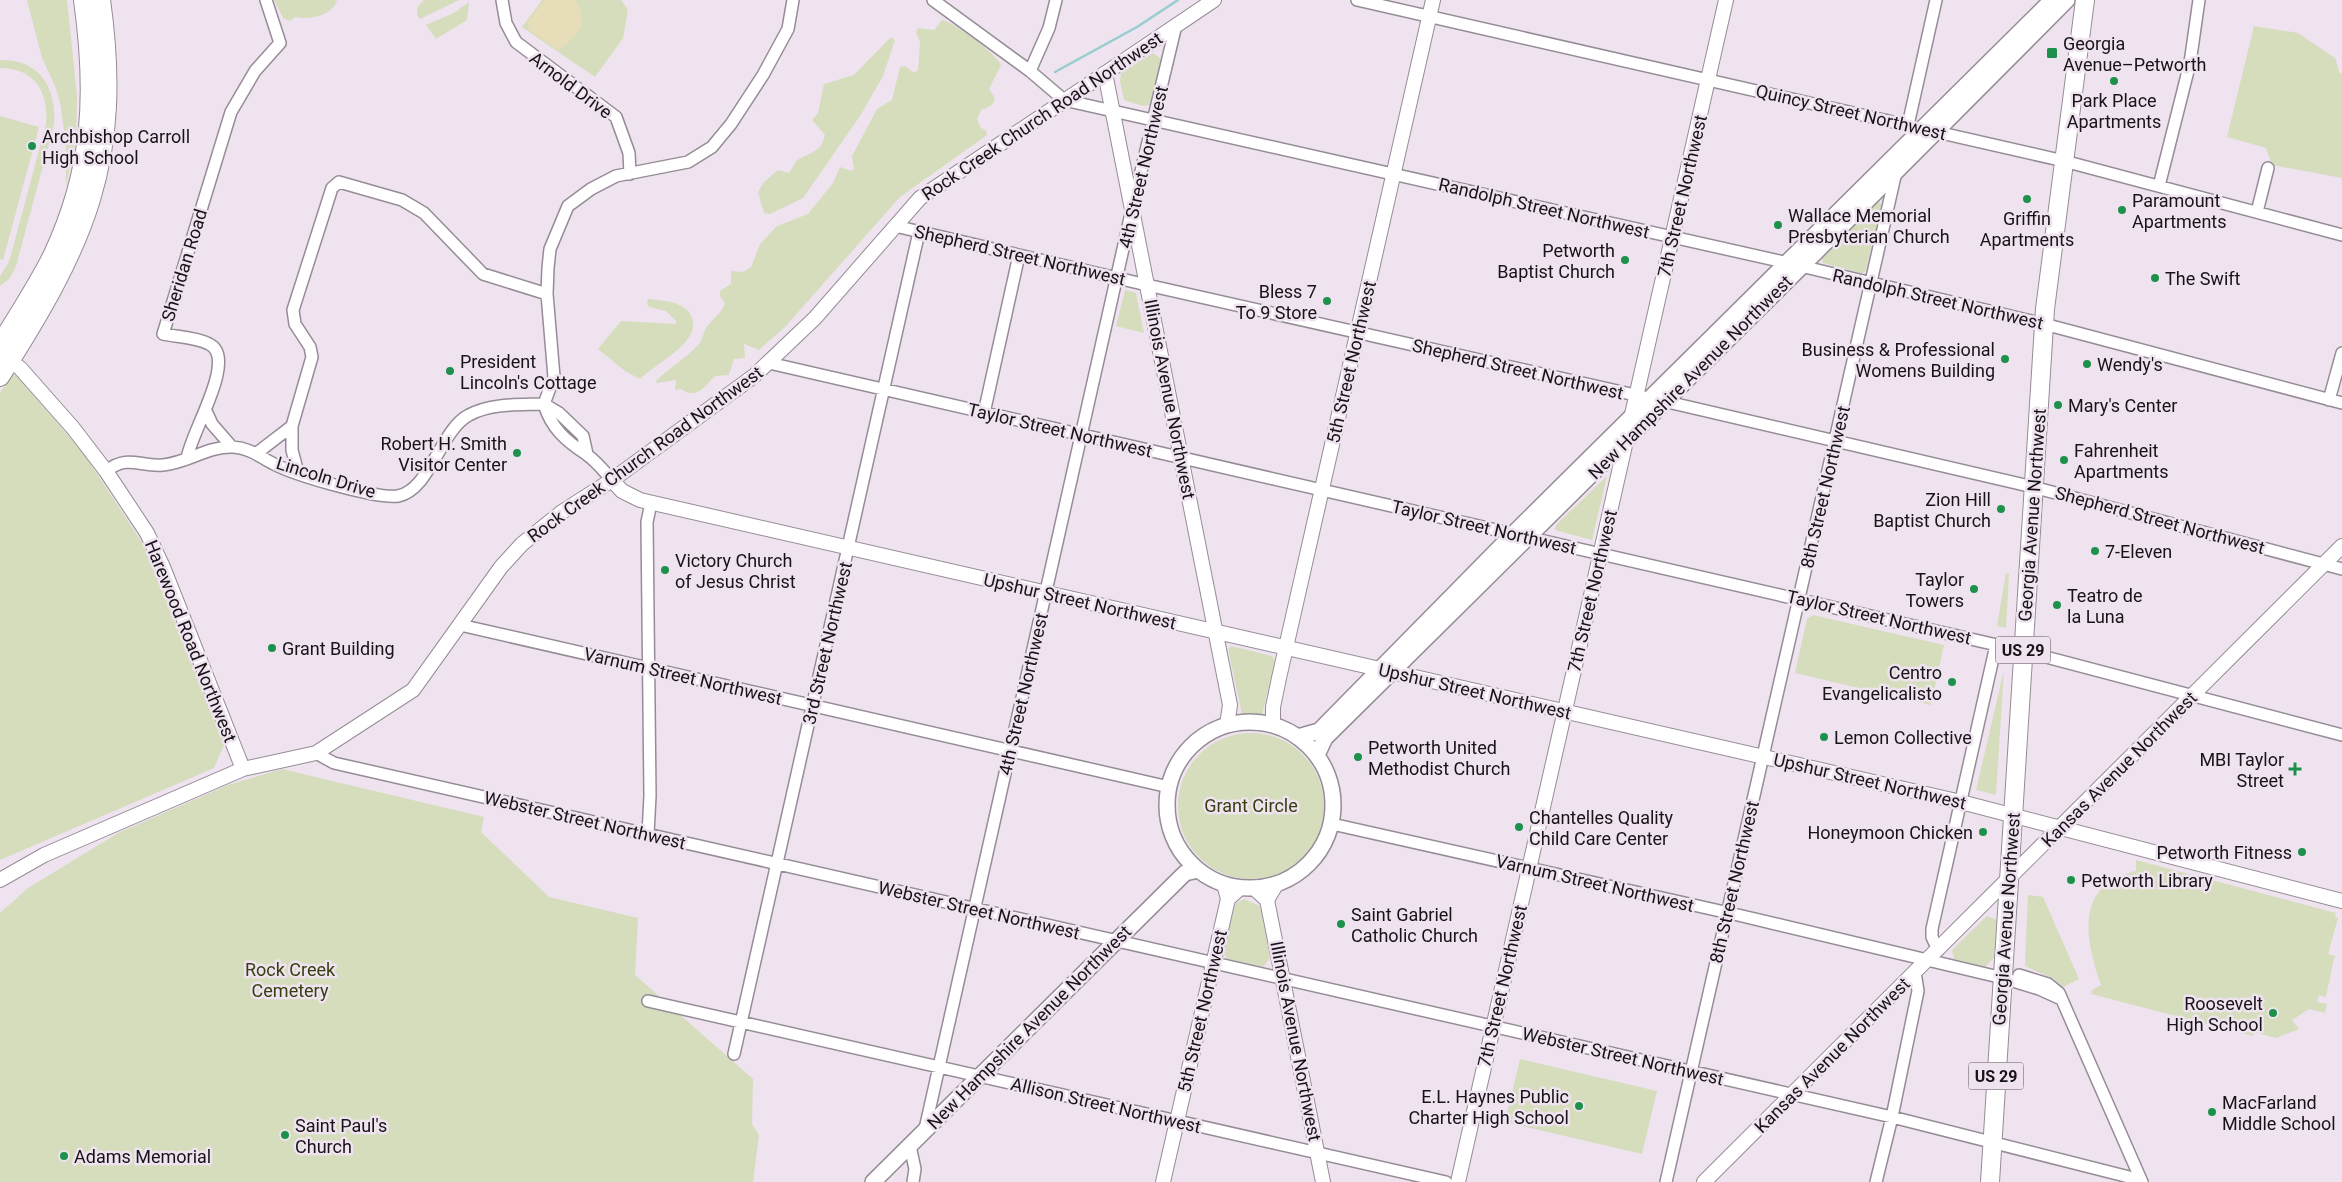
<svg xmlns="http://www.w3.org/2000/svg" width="2342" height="1182" viewBox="0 0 2342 1182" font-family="Roboto,sans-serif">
  <rect width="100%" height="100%" fill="#eee3ef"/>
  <path fill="#d5ddbd" d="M27 0H67L77 96 76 139 66 186V144L60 102 55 86 42 58Z
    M274 0H337C333 16 309 20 295 17L290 21 283 18Z
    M424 0H459L420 19 417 15 418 6Z
    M542 0H621L628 10 623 38 595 77 522 27Z
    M469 2 467 20 436 39 426 25 454 13Z
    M942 20C954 22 996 53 1001 65L989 89 995 98C993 106 989 107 981 110L977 119 981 128 986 130 987 135 900 197 785 327 759 350 744 344 745 358 734 359 729 375 715 376C704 387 697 400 681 389L675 390 676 380 657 383 656 381C669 368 685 359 698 345 703 340 703 333 706 328 713 318 721 315 725 303L720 296V291L731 284V271L743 272 751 267 760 244 777 226 808 214 833 183 840 167 851 171 854 169 852 156 877 109 892 100 900 67 905 66 914 73 918 70 920 42 916 32 918 28 934 30Z
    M2254 26 2298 33 2335 58 2340 74 2342 73V178L2272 165 2266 148 2227 137Z
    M891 37 895 40 883 76 860 116 803 198 770 214 764 213 758 192 764 182 778 170 789 173C792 169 794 162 799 159 812 152 821 152 825 135L812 120 818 113 824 84 854 75Z
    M1153 53 1161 59 1151 105 1143 106 1124 100 1120 81 1121 73Z
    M0 60C40 59 57 88 54 125L16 266 10 278 0 286V276L9 262 46 124C49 91 34 68 0 68Z
    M0 116 39 127 3 260 0 259Z
    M1878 201 1882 205 1865 272 1861 273 1823 263 1821 257Z
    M1125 290 1136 293 1144 333 1116 326Z
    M648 299C664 301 689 301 693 321 697 345 654 364 640 379L625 371 598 349 621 321 676 324V321L666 311 649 307 647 304Z
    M15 374 84 454 143 544 225 743 214 768 0 860V393L11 375Z
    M1607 476 1592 540 1555 530 1556 525Z
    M2006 573 2009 574 2006 628 1997 626Z
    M1813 615 1944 645 1931 705 1795 673 1807 619Z
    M1231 646 1272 656 1275 661 1262 715 1242 714 1228 649Z
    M2004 670 1996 795 1976 790Z
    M1178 806a73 73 0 1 1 146 0a73 73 0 1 1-146 0Z
    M282 769 484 817 481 832 549 897 638 918 635 975 753 1079 752 1124 759 1135 753 1182H0V913L28 888 118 833 228 785Z
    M2136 860 2336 913 2335 917 2338 918 2328 954 2337 957 2334 958 2326 997 2319 995 2317 1002 2327 1004 2325 1013 2309 1009 2292 1020 2299 1029 2276 1038 2254 1032 2253 1036 2091 994 2092 990 2101 985C2085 939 2074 885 2136 871Z
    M2028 895 2043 897 2079 979 2063 987 2054 979 2025 966Z
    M1244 899 1260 906 1270 958 1263 967 1228 959 1223 953 1235 904Z
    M1987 916 1997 920 1994 958 1985 967 1954 959 1952 950Z
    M1520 1059 1657 1091 1642 1154 1505 1122Z"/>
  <path fill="#e7ddb8" d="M545 0H575C591 25 578 35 558 50L529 30 527 22Z"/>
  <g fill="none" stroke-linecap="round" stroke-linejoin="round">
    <path stroke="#96cecf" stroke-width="2.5" d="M1055 72 1137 27 1178 0"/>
    <defs>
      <path id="minor" d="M502 0 506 23 516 42 616 117 629 153 630 174
        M933 0 1030 71 1064 100 1788 263 2044 324 2342 403
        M1357 0 2064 161 2342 235
        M1030 71 1049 28 1056 0
        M1908 125 1936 0
        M2159 186 2190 63 2199 0
        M2257 212 2268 168
        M895 226 1147 285 1644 397
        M769 363 2023 651 2342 735
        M1659 400 2033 487 2342 569
        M2329 400 2342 353
        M544 404 554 377 547 294 548 268 550 249 568 206 591 189 616 176 688 162 712 147 731 124 763 75 788 29 793 0
        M544 404C551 428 566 441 586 454 596 461 604 471 612 480
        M544 404 559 413 583 436 587 454
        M206 411 212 424 232 447
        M984 413 1019 255
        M257 453 292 426
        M187 459C189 435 239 358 209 344 196 337 177 337 163 334L231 112 255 71 280 43 266 0
        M106 471C129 454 139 467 163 465 187 463 208 446 233 447 250 448 260 457 274 464 295 475 376 499 398 496 430 490 441 429 469 415 491 403 519 405 544 404
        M298 473 292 450V426L312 357 310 347 295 324 293 310 332 188 339 182 402 200 424 213 483 274 547 294
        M460 625 1169 787
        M316 753 334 763 1892 1117 2141 1180
        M1332 824 1738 915 2003 978 2039 989 2061 999
        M648 834 650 796 647 522 651 503
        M1938 950 1932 937V929L1996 645
        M2019 975 2048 984 2059 993 2142 1182
        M648 1001 1446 1182
        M734 1054 919 232
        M925 1129 1132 209 1176 25
        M910 1146 915 1169 913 1182
        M1666 1182 1896 172
        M1876 1182 1892 1117 1918 991 1915 972"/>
      <path id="tertiary" d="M1105 73 1230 705 1227 725
        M0 354 20 368 73 428 106 471 147 533 163 567 243 769
        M612 480 622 491 640 500 1961 802 2342 901
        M1273 725V707L1279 678 1433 0
        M0 880 44 855 243 769 316 753 413 690 501 567 522 544 562 512 612 480 754 376 815 318 920 198 1214 0
        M1254 888 1267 900 1323 1182
        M1228 899 1240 888
        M1267 900 1276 885
        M1163 1182 1228 899 1224 884
        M1458 1182 1726 0
        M1704 1182 2342 546"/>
      <path id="secondary" d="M1167 805a83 83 0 1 1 166 0a83 83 0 1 1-166 0Z
        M1298 737 1319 731 1513 534 2052 0
        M1317 755 1325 738 1802 266 2067 0
        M873 1182 1185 873 1198 870"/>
      <path id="primary" d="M0 344C18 315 37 286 52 256 93 169 96 94 83 0
        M0 377C85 244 124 162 101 0"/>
      <path id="trunk" d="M1990 1182 2045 309 2085 0"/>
    </defs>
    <use href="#minor" stroke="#968c97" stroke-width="14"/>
    <use href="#tertiary" stroke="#968c97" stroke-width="16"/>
    <use href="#secondary" stroke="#968c97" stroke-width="18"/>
    <use href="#primary" stroke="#968c97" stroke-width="20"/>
    <use href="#trunk" stroke="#968c97" stroke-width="20"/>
    <use href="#minor" stroke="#fff" stroke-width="11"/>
    <use href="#tertiary" stroke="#fff" stroke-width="14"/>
    <use href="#secondary" stroke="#fff" stroke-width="15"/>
    <use href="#primary" stroke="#fff" stroke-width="18"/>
    <use href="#trunk" stroke="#fff" stroke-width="18"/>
  </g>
  <g fill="#1d914b" stroke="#eee3ef" stroke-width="2">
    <rect x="2046" y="47" width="12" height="12" rx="2.5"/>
    <circle cx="2114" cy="81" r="5"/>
    <circle cx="32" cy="146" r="5"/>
    <circle cx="2027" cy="199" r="5"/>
    <circle cx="2122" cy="210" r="5"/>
    <circle cx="1778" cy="225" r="5"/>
    <circle cx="1625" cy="260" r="5"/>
    <circle cx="2155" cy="278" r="5"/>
    <circle cx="1327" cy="301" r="5"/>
    <circle cx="2005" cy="359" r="5"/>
    <circle cx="2087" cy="364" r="5"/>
    <circle cx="450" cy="371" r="5"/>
    <circle cx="2058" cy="405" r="5"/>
    <circle cx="517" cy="453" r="5"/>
    <circle cx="2064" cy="460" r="5"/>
    <circle cx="2001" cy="509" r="5"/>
    <circle cx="2095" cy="551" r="5"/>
    <circle cx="665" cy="570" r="5"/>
    <circle cx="1974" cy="589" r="5"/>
    <circle cx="2057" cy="605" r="5"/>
    <circle cx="272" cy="648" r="5"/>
    <circle cx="1952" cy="682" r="5"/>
    <circle cx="1824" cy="737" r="5"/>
    <circle cx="1358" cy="757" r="5"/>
    <path d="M2292.5 761.5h5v5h5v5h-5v5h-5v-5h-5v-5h5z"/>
    <circle cx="1519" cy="827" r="5"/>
    <circle cx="1983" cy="832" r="5"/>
    <circle cx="2302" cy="852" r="5"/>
    <circle cx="2071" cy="880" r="5"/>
    <circle cx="1341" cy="924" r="5"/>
    <circle cx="2273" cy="1013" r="5"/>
    <circle cx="1579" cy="1106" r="5"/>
    <circle cx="2212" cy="1112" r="5"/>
    <circle cx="285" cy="1135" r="5"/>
    <circle cx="64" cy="1156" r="5"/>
  </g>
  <g text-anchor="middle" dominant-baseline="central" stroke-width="5" stroke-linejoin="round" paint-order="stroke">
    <g fill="#eee3ef" stroke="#585158" stroke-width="1">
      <rect x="1995.5" y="636.5" width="55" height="27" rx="4"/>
      <rect x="1968.5" y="1062.5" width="55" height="27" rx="4"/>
    </g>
    <g font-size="16" font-weight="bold" fill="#171318">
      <text x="2023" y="650">US 29</text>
      <text x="1996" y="1076">US 29</text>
    </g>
    <g font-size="18" fill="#171318" stroke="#eee3ef" text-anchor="start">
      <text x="2063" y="43">Georgia<tspan x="2063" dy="21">Avenue–Petworth</tspan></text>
      <text x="2114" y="100" text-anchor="middle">Park Place<tspan x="2114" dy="21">Apartments</tspan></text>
      <text x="42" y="136">Archbishop Carroll<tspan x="42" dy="21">High School</tspan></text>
      <text x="2132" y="200">Paramount<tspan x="2132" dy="21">Apartments</tspan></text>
      <text x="1788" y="215">Wallace Memorial<tspan x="1788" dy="21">Presbyterian Church</tspan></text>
      <text x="2027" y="218" text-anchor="middle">Griffin<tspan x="2027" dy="21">Apartments</tspan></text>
      <text x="1615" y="250" text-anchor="end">Petworth<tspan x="1615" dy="21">Baptist Church</tspan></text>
      <text x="2165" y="278">The Swift</text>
      <text x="1317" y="291" text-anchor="end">Bless 7<tspan x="1317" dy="21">To 9 Store</tspan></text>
      <text x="1995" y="349" text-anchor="end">Business &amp; Professional<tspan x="1995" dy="21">Womens Building</tspan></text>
      <text x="460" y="361">President<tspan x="460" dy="21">Lincoln's Cottage</tspan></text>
      <text x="2097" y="364">Wendy's</text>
      <text x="2068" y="405">Mary's Center</text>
      <text x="507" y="443" text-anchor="end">Robert H. Smith<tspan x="507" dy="21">Visitor Center</tspan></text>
      <text x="2074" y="450">Fahrenheit<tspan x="2074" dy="21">Apartments</tspan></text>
      <text x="1991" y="499" text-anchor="end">Zion Hill<tspan x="1991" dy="21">Baptist Church</tspan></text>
      <text x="2105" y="551">7-Eleven</text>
      <text x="675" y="560">Victory Church<tspan x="675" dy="21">of Jesus Christ</tspan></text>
      <text x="1964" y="579" text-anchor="end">Taylor<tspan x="1964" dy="21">Towers</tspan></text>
      <text x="2067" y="595">Teatro de<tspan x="2067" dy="21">la Luna</tspan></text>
      <text x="282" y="648">Grant Building</text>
      <text x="1942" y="672" text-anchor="end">Centro<tspan x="1942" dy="21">Evangelicalisto</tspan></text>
      <text x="1834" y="737">Lemon Collective</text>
      <text x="1368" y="747">Petworth United<tspan x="1368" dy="21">Methodist Church</tspan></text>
      <text x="2284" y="759" text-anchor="end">MBI Taylor<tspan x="2284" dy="21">Street</tspan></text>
      <text x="1529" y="817">Chantelles Quality<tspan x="1529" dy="21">Child Care Center</tspan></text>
      <text x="1973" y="832" text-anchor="end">Honeymoon Chicken</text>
      <text x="2292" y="852" text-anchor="end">Petworth Fitness</text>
      <text x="2081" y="880">Petworth Library</text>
      <text x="1351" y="914">Saint Gabriel<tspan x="1351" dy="21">Catholic Church</tspan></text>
      <text x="2263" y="1003" text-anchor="end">Roosevelt<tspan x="2263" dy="21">High School</tspan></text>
      <text x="1569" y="1096" text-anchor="end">E.L. Haynes Public<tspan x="1569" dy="21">Charter High School</tspan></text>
      <text x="2222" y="1102">MacFarland<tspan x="2222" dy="21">Middle School</tspan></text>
      <text x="295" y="1125">Saint Paul's<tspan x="295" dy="21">Church</tspan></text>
      <text x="74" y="1156">Adams Memorial</text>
    </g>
    <g font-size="18" fill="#171318" stroke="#eee3ef">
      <text transform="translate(571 85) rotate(37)">Arnold Drive</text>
      <text transform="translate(1851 112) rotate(13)">Quincy Street Northwest</text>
      <text transform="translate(1042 116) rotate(-34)">Rock Creek Church Road Northwest</text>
      <text transform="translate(1143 167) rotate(-77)">4th Street Northwest</text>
      <text transform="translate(1682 196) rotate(-77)">7th Street Northwest</text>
      <text transform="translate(1544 208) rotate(13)">Randolph Street Northwest</text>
      <text transform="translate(1020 255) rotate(13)">Shepherd Street Northwest</text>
      <text transform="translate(184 265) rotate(-73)">Sheridan Road</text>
      <text transform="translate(1938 299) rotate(13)">Randolph Street Northwest</text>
      <text transform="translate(1351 362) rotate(-77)">5th Street Northwest</text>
      <text transform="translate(1518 369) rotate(13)">Shepherd Street Northwest</text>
      <text transform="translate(1690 377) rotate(-45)">New Hampshire Avenue Northwest</text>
      <text transform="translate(1170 399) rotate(79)">Illinois Avenue Northwest</text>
      <text transform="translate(1060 430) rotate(13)">Taylor Street Northwest</text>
      <text transform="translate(645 454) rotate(-36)">Rock Creek Church Road Northwest</text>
      <text transform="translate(326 477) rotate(17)">Lincoln Drive</text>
      <text transform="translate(1825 487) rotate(-77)">8th Street Northwest</text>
      <text transform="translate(2032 515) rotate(-86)">Georgia Avenue Northwest</text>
      <text transform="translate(2160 520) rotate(15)">Shepherd Street Northwest</text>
      <text transform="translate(1484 527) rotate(13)">Taylor Street Northwest</text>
      <text transform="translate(1592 591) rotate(-77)">7th Street Northwest</text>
      <text transform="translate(1080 601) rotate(13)">Upshur Street Northwest</text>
      <text transform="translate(1879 617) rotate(13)">Taylor Street Northwest</text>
      <text transform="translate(191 641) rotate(68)">Harewood Road Northwest</text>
      <text transform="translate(827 643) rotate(-77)">3rd Street Northwest</text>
      <text transform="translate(683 676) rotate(13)">Varnum Street Northwest</text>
      <text transform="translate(1475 691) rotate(13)">Upshur Street Northwest</text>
      <text transform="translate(1023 694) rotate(-77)">4th Street Northwest</text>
      <text transform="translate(2119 769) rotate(-45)">Kansas Avenue Northwest</text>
      <text transform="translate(1870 781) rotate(13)">Upshur Street Northwest</text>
      <text transform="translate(585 820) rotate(13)">Webster Street Northwest</text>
      <text transform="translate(1734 882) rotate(-77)">8th Street Northwest</text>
      <text transform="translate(1595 883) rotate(13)">Varnum Street Northwest</text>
      <text transform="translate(979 910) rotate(13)">Webster Street Northwest</text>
      <text transform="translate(2006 919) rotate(-86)">Georgia Avenue Northwest</text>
      <text transform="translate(1502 986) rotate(-77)">7th Street Northwest</text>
      <text transform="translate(1202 1011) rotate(-77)">5th Street Northwest</text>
      <text transform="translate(1029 1027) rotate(-45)">New Hampshire Avenue Northwest</text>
      <text transform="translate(1296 1041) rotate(79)">Illinois Avenue Northwest</text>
      <text transform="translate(1832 1055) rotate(-45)">Kansas Avenue Northwest</text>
      <text transform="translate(1623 1056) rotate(13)">Webster Street Northwest</text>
      <text transform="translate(1106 1105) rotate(13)">Allison Street Northwest</text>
    </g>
    <g font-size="18" fill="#373f0f" stroke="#eee3ef">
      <text x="1251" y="805">Grant Circle</text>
      <text x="290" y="969">Rock Creek<tspan x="290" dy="21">Cemetery</tspan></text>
    </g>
  </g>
</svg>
